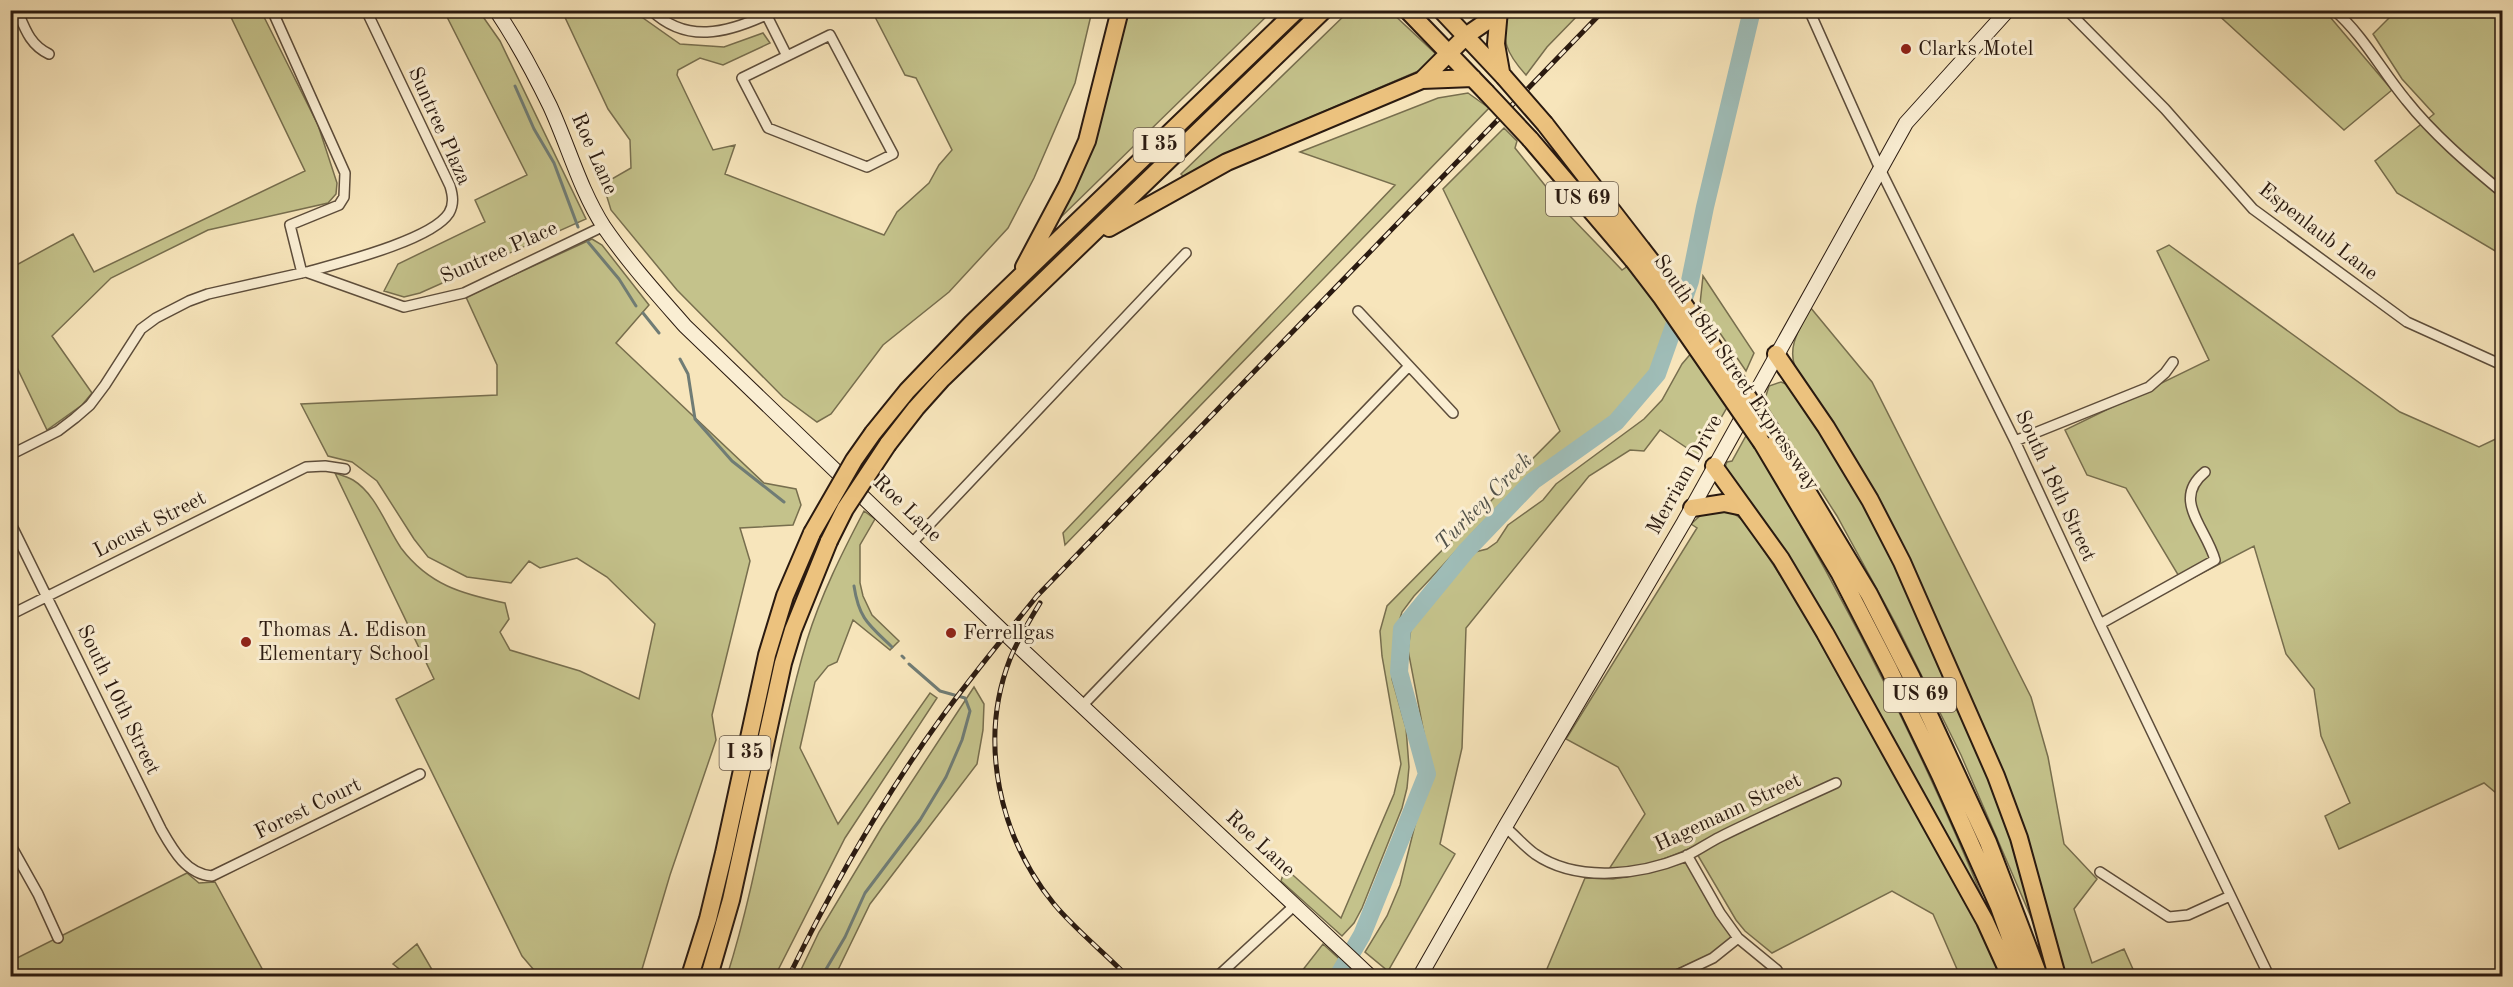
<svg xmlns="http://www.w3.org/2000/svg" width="2513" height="987" viewBox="0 0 2513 987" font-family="'Old Standard TT',serif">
  <rect width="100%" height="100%" fill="#f7e5bb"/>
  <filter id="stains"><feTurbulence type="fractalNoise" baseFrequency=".00333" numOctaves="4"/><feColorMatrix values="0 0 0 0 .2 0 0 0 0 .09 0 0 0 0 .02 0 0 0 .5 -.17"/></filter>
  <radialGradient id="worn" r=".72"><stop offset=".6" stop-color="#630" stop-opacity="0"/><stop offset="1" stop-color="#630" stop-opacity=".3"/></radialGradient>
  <path fill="#c4c28b" stroke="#776e4e" stroke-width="1.5" d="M228 11H261L318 125 337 183 336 194 328 203 208 230 111 278 52 336 92 393 82 405 47 430 11 355V268L73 234 94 272 305 171Z
    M444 11H479L500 41 586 219 420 293 404 297 384 291 398 264 485 222 475 200 527 175Z
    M562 11H633L680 44 724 47 763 33 770 43 723 65 700 58 678 70 677 75 713 150 735 145 725 174 884 235 897 212 929 183 939 165 952 150 916 78 905 75 872 11H1092L1075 83 1034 178 1008 228 949 292 883 345 831 414 817 422 783 397 677 290 611 210 603 184 631 168 630 140 608 109Z
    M1126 11H1272L1058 220Z
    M1349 11H1390L1439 57 1423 69 1304 120 1184 177 1181 174Z
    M1510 11H1582L1547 47 1526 75C1507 54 1499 39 1510 11Z
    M2214 11H2325L2392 90 2344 130Z
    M2396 11H2502V255L2397 193 2375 161 2434 114 2402 79 2373 34Z
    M1468 93 1489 108 1065 545 1063 533 1395 185 1300 152 1438 98Z
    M1504 128 1517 141 1515 148 1568 214 1622 270 1628 266 1669 316C1663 336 1658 358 1648 377 1621 425 1558 450 1519 486 1482 520 1449 560 1414 596L1402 612 1397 628 1392 679 1406 728 1409 767 1407 788 1402 808 1362 908 1354 923 1342 936 1281 881 1285 868 1341 918 1394 794 1401 764 1382 656 1380 631 1387 606 1560 431 1443 189Z
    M592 239 602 245 649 305 616 343 764 483 796 489 801 505 793 525 740 528 750 561 712 715 716 740 670 875 640 976H539L522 956 396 699 434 679 335 473C341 475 348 477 353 480 376 494 386 526 401 548 429 585 462 594 505 603L509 619 500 632 510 650 580 671 639 699 655 624 607 577 577 558 540 568 529 561 511 583 467 577 428 557 414 539 377 481 352 462 328 456 301 404 497 395V365L466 297Z
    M2169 245 2400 412 2479 447 2502 436V798L2484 783 2339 849 2325 816 2350 803 2321 736 2314 689 2286 654 2254 546 2183 583 2126 488 2087 475 2065 430 2209 360 2157 251Z
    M1703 276 1754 353 1746 371 1700 304Z
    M1810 307 1872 382 2031 697 2048 757 2064 844 2097 879 2074 909 2092 963 2124 949 2136 976H2064L1990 742 1795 367C1787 345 1801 327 1810 307Z
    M1693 351 1729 404 1699 456 1660 430 1644 451 1630 450 1589 476 1466 628 1462 748 1440 844 1455 854 1388 971 1365 952 1387 916 1400 885 1430 765 1408 650 1411 628 1469 557 1475 552 1487 549 1497 542 1508 525 1543 500 1556 484 1644 419 1662 400 1682 364Z
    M1781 382 1791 386 1870 511 1998 792 2037 931 1961 755 1897 626 1837 516 1764 402 1769 386Z
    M1747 434C1839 586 1919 742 1986 906L1982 908 1725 467 1727 462 1732 461Z
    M864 511 875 519 860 545V583L863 596 872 615 899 641 890 650 853 620 837 662 828 666 815 682 800 748 838 824 930 693 937 698 845 838 775 976H727C762 866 774 751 807 640 821 595 842 553 864 511Z
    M1711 511H1730L1744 521 1794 596 1977 923 2002 976H1960L1933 914 1892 891 1772 953 1745 931 1736 920 1693 847C1666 859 1640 869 1609 869L1645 814 1618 767 1566 739 1697 528 1691 524 1701 515Z
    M974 687 984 704 983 730 977 764 870 904 835 976H798L819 932 882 827Z
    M1683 863H1688L1734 937 1731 940 1709 955 1662 976H1544L1585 878 1613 879 1647 873Z
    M187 873 199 883 215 882 266 976H11V961Z
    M417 944 434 973 430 976H408L393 964Z
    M1323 944 1358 976H1298Z"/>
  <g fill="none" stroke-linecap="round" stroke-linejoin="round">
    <path stroke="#707c75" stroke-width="3" d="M515 86 534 129 554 163 578 227
      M588 242 619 279 636 306
      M643 313 659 333
      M680 359 688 374 695 419 732 461 784 502
      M854 586C859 619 869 625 892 647
      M902 656 904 658
      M822 976 845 937 865 893 920 820 946 777 962 740 970 711 965 698 940 691 909 664"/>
    <path stroke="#9fbdb8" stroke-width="18" d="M1338 976 1362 935 1427 774 1399 672 1402 629 1466 551 1533 481 1616 422 1657 374 1690 281 1705 207 1752 10"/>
    <defs>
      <path id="street" d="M17 10C25 29 30 45 49 54
        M272 10 345 173 344 197 339 205 290 225 302 273
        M651 10C686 44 727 33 766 15
        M764 10 787 56
        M1809 10 1880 169 2015 441 2100 624 2269 976
        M2067 10 2165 109 2253 209 2407 322 2502 365
        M2334 10C2364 36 2381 70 2406 100 2433 134 2468 164 2502 192
        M830 35 893 154 867 167 768 128 742 78Z
        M307 272C339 263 432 240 449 213 454 204 453 196 450 186L366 10
        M1358 311 1453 413
        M2015 441 2149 387 2165 373 2173 362
        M10 455 58 431 75 418 90 405 105 385 141 329 156 318 189 301 208 294 306 272 404 307 464 293 604 226
        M10 522 161 829C173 850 186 874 212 876L420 774
        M912 543 1186 253
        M10 615 306 467 325 466 345 469
        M2100 624 2215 560C2206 527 2171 500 2205 472
        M1082 706 1409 366
        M1505 827C1515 835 1524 846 1535 854 1577 883 1640 875 1684 857 1697 851 1708 843 1720 837 1758 818 1797 801 1836 783
        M10 844 38 894 58 938
        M1687 855 1720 913 1738 938 1777 970 1780 976
        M2100 872 2169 917 2188 915 2230 896
        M1218 976 1295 905
        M1675 976 1713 958 1738 938"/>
      <path id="secondary" d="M496 10C516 40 534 73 550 106 568 145 580 190 604 227 628 262 657 294 685 326L1016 644 1370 976
        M1420 976 1505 827 1684 522 1906 123 2008 10"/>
      <path id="highway" d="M1407 10 1486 92
        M1441 10 1504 77
        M1499 10 1496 44 1501 72
        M1422 80 1473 78
        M1545 124 1641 248
        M1530 139 1633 260
        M1109 228 1227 162 1422 80 1467 35 1483 24 1496 10
        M1024 267 1067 186 1087 141 1120 10
        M1776 354 1826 427 1870 500 1902 562 1996 776 2019 838 2057 976
        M1769 428 1869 594 1912 678 1988 842 2039 976
        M873 433 907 391 972 323 1297 10
        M1762 443 1840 574 1889 669 1940 775 1999 907 2024 976
        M888 444 916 408 942 379 1324 10
        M1714 466 1781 559 1825 633 1985 921 2010 976
        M1692 508 1724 503 1743 507
        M690 976 708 919 724 853 767 655 785 596 812 533
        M709 976 731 900 783 663 793 630 829 541"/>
    </defs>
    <use href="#street" stroke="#5d4d3b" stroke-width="12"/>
    <use href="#secondary" stroke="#2a1a10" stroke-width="16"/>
    <use href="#highway" stroke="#2a1a10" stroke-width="20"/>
    <use href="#street" stroke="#faeed3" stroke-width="9"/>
    <use href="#secondary" stroke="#faeed3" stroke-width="14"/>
    <use href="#highway" stroke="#ecc27e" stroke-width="16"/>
    <defs>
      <path id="rail" d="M1040 603C1029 621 1018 639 1010 659 978 741 999 837 1054 904 1074 928 1100 949 1122 971
        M789 976C832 888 881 801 939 721 970 678 1004 637 1037 596L1604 10"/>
    </defs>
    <use href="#rail" stroke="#2a1a10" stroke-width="5"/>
    <use href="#rail" stroke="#faeed3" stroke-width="3" stroke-dasharray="9" stroke-linecap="butt"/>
    <defs>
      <path id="highway-bridge" d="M1504 77 1545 124
        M1486 92 1530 139
        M1641 248 1676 293 1769 428
        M1633 260 1662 298 1762 443
        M812 533 854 460 873 433
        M829 541 845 509 888 444"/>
    </defs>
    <use href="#highway-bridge" stroke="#2a1a10" stroke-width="20" stroke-linecap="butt"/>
    <use href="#highway-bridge" stroke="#ecc27e" stroke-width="16"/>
  </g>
  <g fill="#8f2418" stroke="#faeed3" stroke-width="2">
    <circle cx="1906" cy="49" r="6"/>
    <circle cx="951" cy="633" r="6"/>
    <circle cx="246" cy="642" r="6"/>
  </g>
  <g text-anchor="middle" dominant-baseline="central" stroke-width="6" stroke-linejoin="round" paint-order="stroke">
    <g fill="#faeed3" stroke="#685a4a" stroke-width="1.5">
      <rect x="1133.5" y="128" width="51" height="34" rx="4.5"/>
      <rect x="1546" y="182" width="72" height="34" rx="4.5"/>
      <rect x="1884" y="678" width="72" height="34" rx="4.5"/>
      <rect x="719.5" y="736" width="51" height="34" rx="4.5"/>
    </g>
    <g font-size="20" font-weight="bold" fill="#2a1a10">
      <text x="1159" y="145">I 35</text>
      <text x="1582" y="199">US 69</text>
      <text x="1920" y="695">US 69</text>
      <text x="745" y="753">I 35</text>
    </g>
    <g font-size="21" fill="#2a1a10" stroke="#faeed3" text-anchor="start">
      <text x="1918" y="49">Clarks Motel</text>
      <text x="258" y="630">Thomas A. Edison<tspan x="258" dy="24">Elementary School</tspan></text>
      <text x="963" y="633">Ferrellgas</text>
    </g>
    <g font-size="21" fill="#2a1a10" stroke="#faeed3">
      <text transform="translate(439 126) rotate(66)">Suntree Plaza</text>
      <text transform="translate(594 154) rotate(66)">Roe Lane</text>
      <text transform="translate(2318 232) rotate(38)">Espenlaub Lane</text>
      <text transform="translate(499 253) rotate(-24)">Suntree Place</text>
      <text transform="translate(1736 373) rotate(56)">South 18th Street Expressway</text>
      <text transform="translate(1685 475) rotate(-61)">Merriam Drive</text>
      <text transform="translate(2055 486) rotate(65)">South 18th Street</text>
      <text transform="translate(907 509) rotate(44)">Roe Lane</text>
      <text transform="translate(150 525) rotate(-27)">Locust Street</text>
      <text transform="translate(118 700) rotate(64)">South 10th Street</text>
      <text transform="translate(308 809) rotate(-26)">Forest Court</text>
      <text transform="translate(1728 813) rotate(-25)">Hagemann Street</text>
      <text transform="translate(1260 844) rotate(43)">Roe Lane</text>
    </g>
    <g font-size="22" font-style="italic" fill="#53534b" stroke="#faeed3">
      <text transform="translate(1484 502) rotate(-45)">Turkey Creek</text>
    </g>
  </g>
  <rect width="2513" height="987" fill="none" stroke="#f7e5bb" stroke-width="36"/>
  <rect x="12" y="12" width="2489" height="963" fill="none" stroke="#2a1a10" stroke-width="3"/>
  <rect x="18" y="18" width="2477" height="951" fill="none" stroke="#2a1a10" stroke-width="1.5"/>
  <rect width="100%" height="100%" filter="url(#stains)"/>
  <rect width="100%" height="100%" fill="url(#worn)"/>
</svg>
